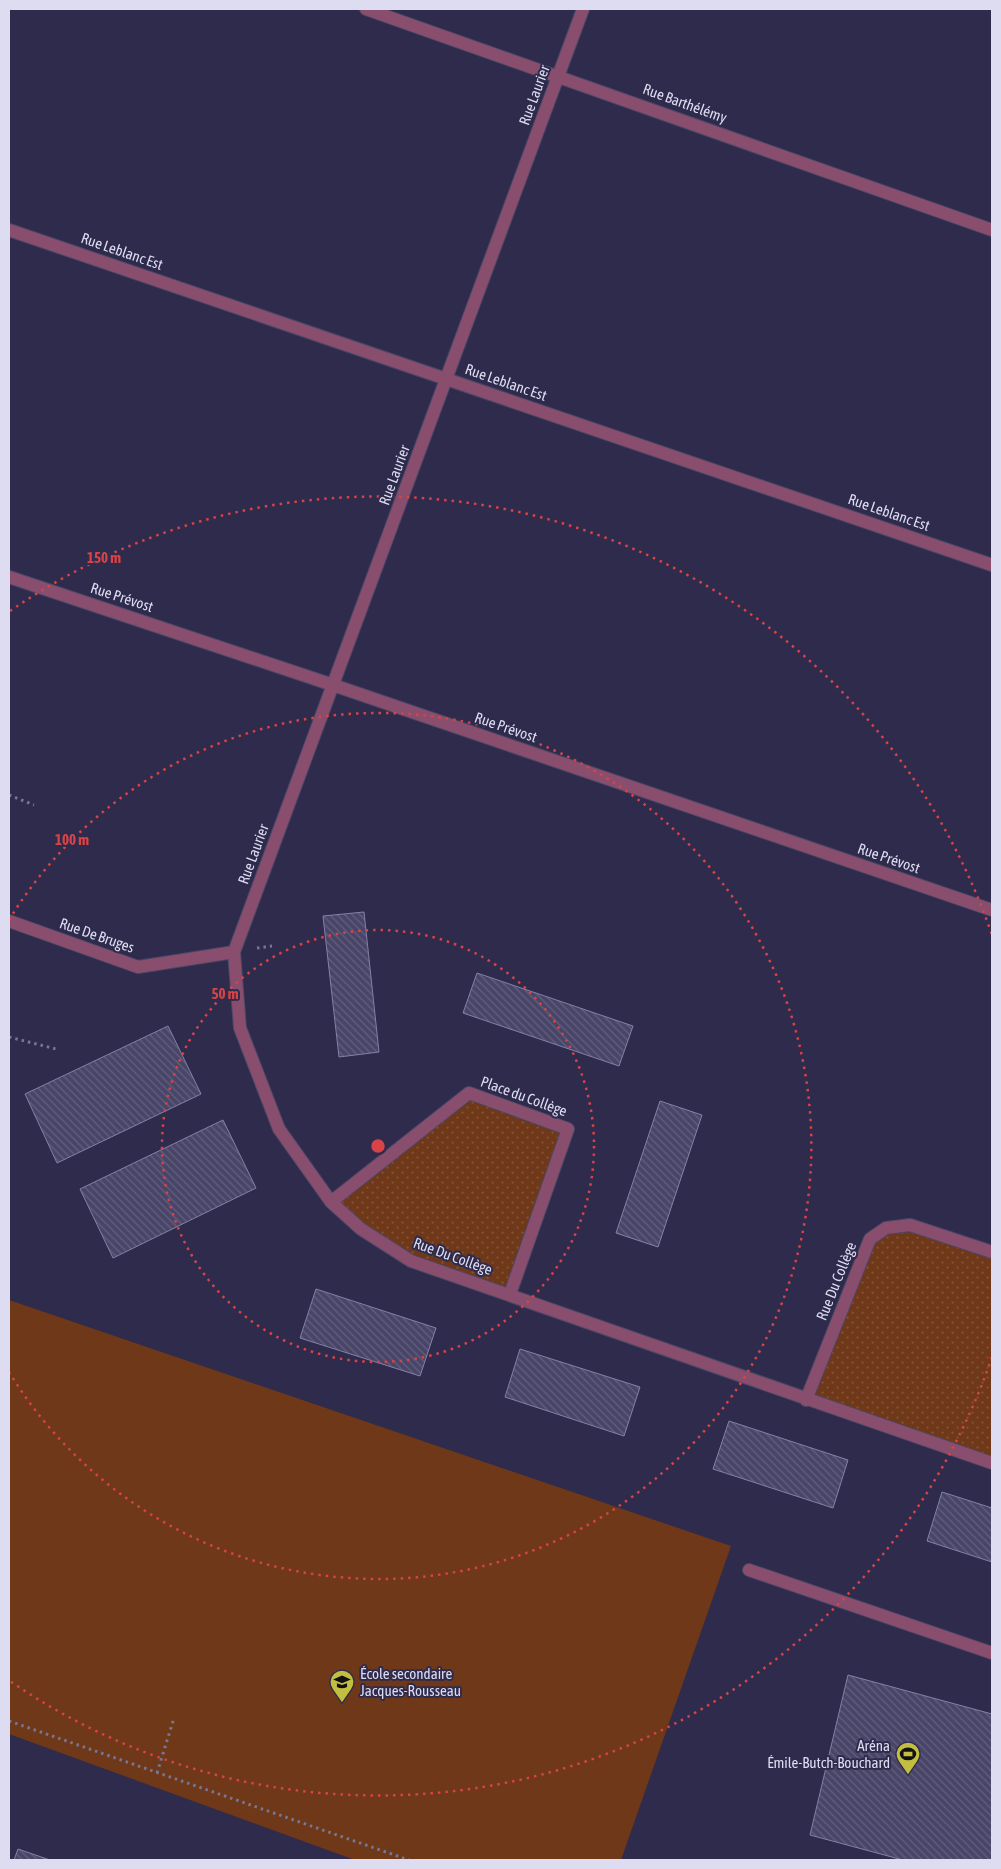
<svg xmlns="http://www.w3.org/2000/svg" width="1001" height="1869" viewBox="0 0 1001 1869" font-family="'Asap Condensed',sans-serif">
  <defs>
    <pattern id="grass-dots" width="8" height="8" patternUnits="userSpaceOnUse" patternTransform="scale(1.25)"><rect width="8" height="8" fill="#6e3819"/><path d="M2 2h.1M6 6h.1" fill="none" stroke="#82543b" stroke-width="1.8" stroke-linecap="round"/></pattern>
    <pattern id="building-back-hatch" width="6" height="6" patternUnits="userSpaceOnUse" patternTransform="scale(1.25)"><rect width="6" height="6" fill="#484568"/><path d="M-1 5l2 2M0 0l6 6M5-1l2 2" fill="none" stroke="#625f7e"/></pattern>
  </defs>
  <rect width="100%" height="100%" fill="#2f2b4c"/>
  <path fill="url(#grass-dots)" d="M469 1093 568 1129 510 1294 411 1261 331 1202Z
    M910 1225 992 1252V1463L806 1400 870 1239Z"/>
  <path fill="#6e3819" d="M9 1300 731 1546 621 1860H355L9 1734Z"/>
  <path fill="url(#building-back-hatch)" stroke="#8481a8" d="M364 912 379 1052 339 1057 323 916Z
    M477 973 633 1026 619 1066 463 1013Z
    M168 1026 201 1094 57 1163 25 1094Z
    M660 1101 702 1115 658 1247 616 1233Z
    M223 1120 256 1188 113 1258 80 1189Z
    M316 1289 436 1328 420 1376 300 1338Z
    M520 1349 640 1387 624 1436 505 1397Z
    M729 1421 848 1460 833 1508 713 1469Z
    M942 1492 992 1508V1562L927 1541Z
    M848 1675 992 1714V1860H903L810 1835Z
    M18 1849 50 1860H14Z"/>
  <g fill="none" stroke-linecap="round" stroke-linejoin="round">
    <defs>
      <path id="service" d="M749 1570 992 1653"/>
      <path id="minor" d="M366 9 992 230
        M583 9 234 952 240 1028 279 1129 331 1202 361 1229 411 1261 992 1463
        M9 230 992 565
        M9 577 333 685 992 910
        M9 921 138 967 234 952
        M331 1202 469 1093 568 1129 510 1294
        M806 1400 870 1239 886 1228 910 1225 992 1252"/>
    </defs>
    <use href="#service" stroke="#4b4766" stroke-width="14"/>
    <use href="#minor" stroke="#4b4766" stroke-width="14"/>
    <path stroke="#797692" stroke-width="3" stroke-dasharray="2.5 4" stroke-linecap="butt" d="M9 795 34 805
      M257 948 272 946
      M9 1037 56 1049
      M9 1721 409 1860
      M157 1773 174 1718"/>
    <use href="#service" stroke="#894e6d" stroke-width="12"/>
    <use href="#minor" stroke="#894e6d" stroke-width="12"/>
  </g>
  <g fill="none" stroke="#d74346" stroke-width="2.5" stroke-dasharray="2.5 5">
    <circle cx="378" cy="1146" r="216"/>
    <path d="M9 920A433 433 0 1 1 9 1372"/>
    <path d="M992 1357A649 649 0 0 1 10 1681M10 611A649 649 0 0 1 992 935"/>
  </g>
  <defs>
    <symbol id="school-pin" viewBox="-11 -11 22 30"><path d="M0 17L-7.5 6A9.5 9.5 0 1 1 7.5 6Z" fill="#c1be40" stroke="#2f2b4c"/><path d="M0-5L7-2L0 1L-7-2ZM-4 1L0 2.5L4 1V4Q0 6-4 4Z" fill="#111"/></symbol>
    <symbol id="stadium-pin" viewBox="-11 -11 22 30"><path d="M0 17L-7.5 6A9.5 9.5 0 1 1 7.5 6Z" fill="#c1be40" stroke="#2f2b4c"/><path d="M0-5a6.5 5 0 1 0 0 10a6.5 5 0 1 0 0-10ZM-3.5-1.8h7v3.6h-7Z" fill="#111"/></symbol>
  </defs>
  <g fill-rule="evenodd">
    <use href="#school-pin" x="328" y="1668" width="28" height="38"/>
    <use href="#stadium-pin" x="894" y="1740" width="28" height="38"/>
  </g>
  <g text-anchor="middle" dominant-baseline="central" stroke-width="4" stroke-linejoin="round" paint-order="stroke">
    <g font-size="15" fill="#dddcf1" stroke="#2f2b4c">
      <text transform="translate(534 95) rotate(-70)">Rue Laurier</text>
      <text transform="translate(685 103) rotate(20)">Rue Barthélémy</text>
      <text transform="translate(122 251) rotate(19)">Rue Leblanc Est</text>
      <text transform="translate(506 382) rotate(19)">Rue Leblanc Est</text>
      <text transform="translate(394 475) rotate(-70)">Rue Laurier</text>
      <text transform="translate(889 512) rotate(19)">Rue Leblanc Est</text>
      <text transform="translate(122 597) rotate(18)">Rue Prévost</text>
      <text transform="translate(506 727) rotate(19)">Rue Prévost</text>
      <text transform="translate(253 854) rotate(-70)">Rue Laurier</text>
      <text transform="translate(889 858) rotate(19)">Rue Prévost</text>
      <text transform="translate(97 935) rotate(19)">Rue De Bruges</text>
      <text transform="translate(524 1096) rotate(20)">Place du Collège</text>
      <text transform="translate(453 1256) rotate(20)">Rue Du Collège</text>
      <text transform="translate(836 1281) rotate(-68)">Rue Du Collège</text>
    </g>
    <g font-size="15" fill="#dddcf1" stroke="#2f2b4c" text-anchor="start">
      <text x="360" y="1673">École secondaire<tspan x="360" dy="17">Jacques-Rousseau</tspan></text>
      <text x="890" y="1745" text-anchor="end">Aréna<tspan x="890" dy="17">Émile-Butch-Bouchard</tspan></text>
    </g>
  </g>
  <circle cx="378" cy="1146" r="8" fill="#d74346" stroke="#2f2b4c" stroke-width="2.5"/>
  <g font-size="15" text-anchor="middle" font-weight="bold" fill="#d74346" stroke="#2f2b4c" stroke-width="4" stroke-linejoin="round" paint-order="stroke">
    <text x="104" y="563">150 m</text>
    <text x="72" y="845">100 m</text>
    <text x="225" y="999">50 m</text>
  </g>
  <rect width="1001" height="1869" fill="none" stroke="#dddcf1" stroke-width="20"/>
</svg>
